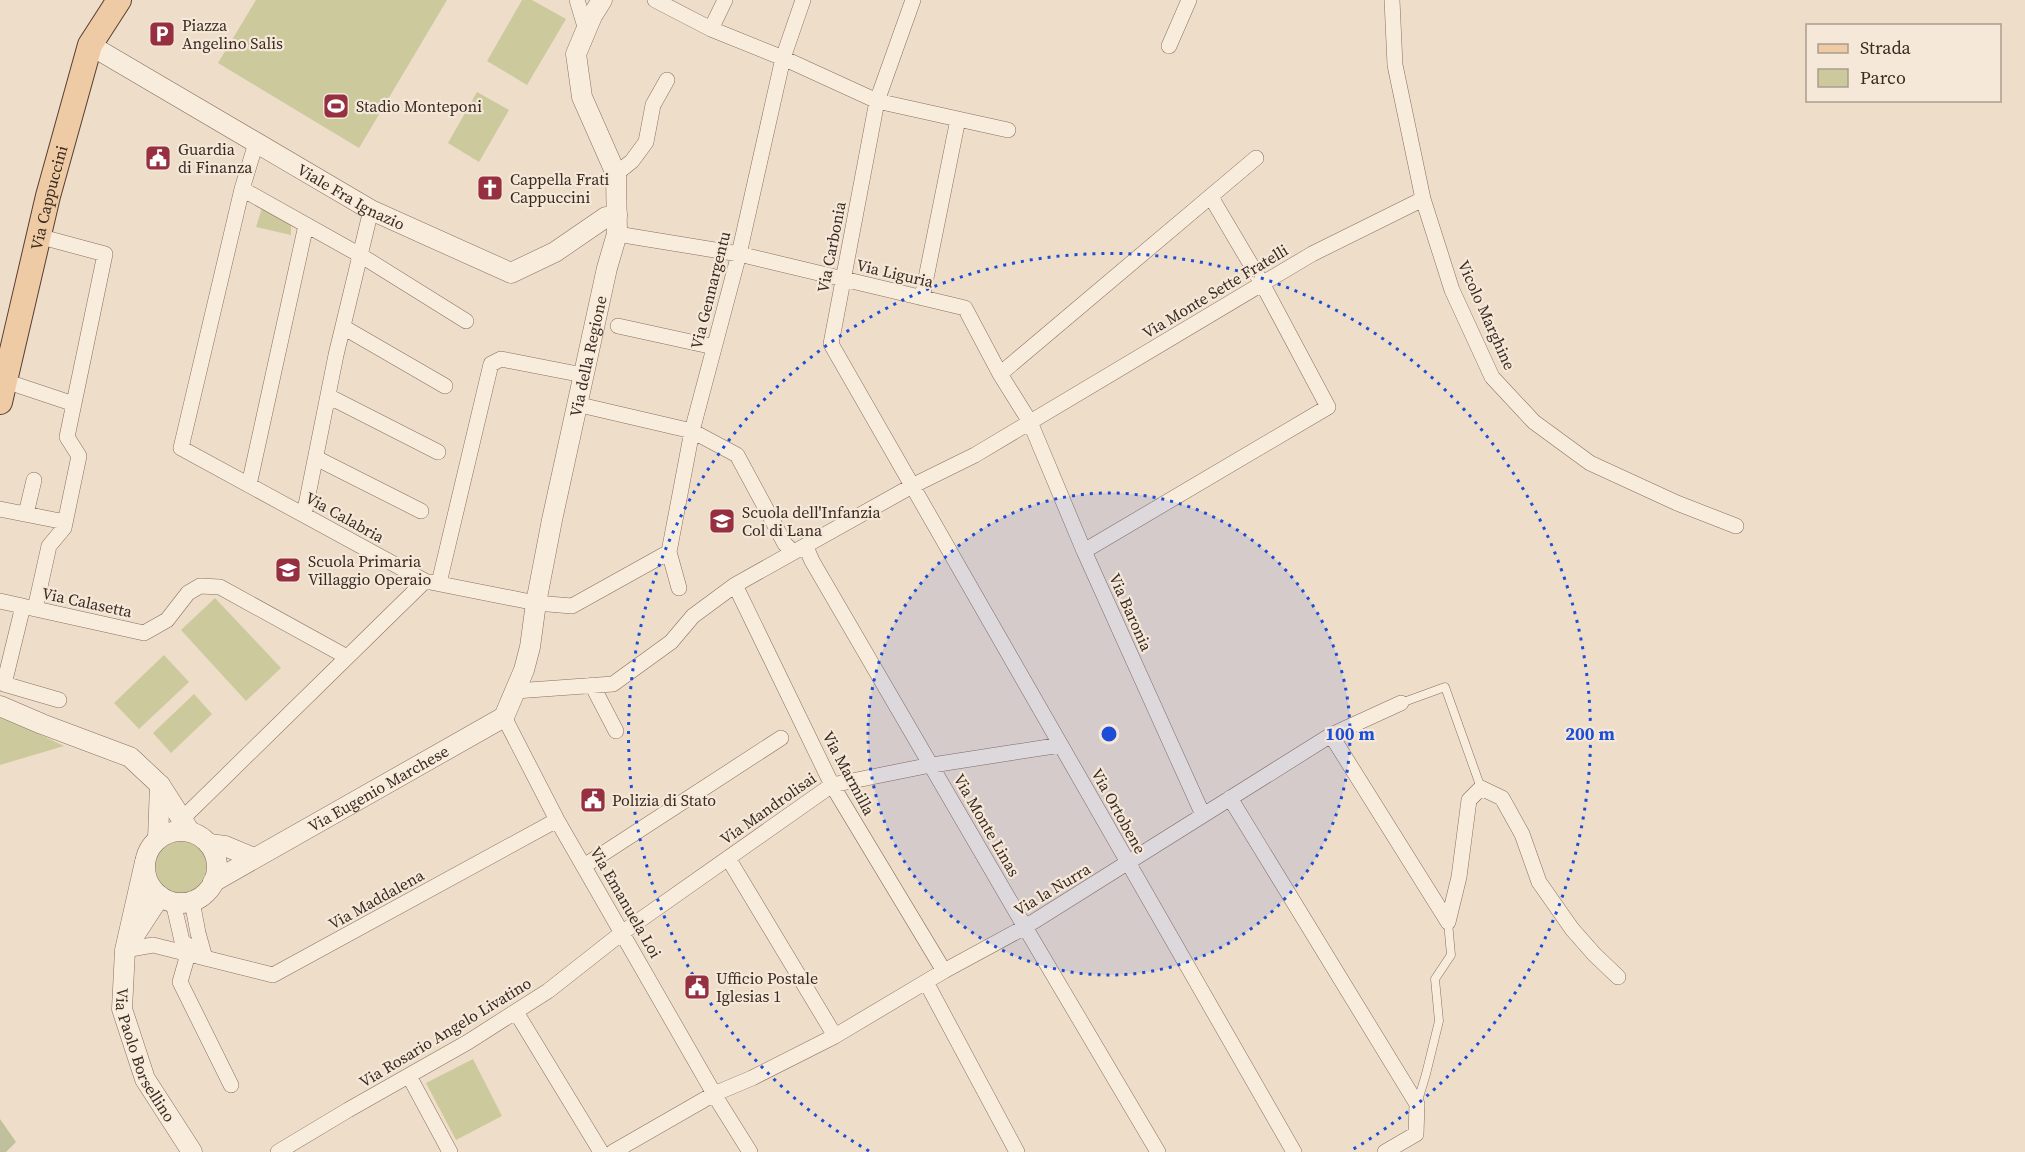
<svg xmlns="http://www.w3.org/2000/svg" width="2025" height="1152" viewBox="0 0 2025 1152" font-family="'Source Serif 4',serif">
  <rect width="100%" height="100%" fill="#edddc9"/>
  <path fill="#ccca9d" d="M256 0H447L359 148 218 63Z
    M522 0H532L566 19 527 85 487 61Z
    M477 92 509 110 479 162 448 143Z
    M262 208 291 222V235L256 227Z
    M215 598 281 668 246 701 181 630Z
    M164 655 189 682 139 729 114 703Z
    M194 694 212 714 171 753 153 733Z
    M0 715 64 746 0 765Z
    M155 867a26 26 0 1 1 52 0a26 26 0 1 1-52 0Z
    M473 1059 502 1116 456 1140 426 1083Z"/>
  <path fill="#c1c09c" d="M0 1119 16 1142 6 1152H0Z"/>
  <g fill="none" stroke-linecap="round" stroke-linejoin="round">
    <defs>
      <path id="service" d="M1401 703 1445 687 1481 788
        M1417 1104 1426 1074 1439 1021 1435 979 1451 955 1448 922"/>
      <path id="minor" d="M577 0 586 30
        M655 0 711 29 783 58 877 101 958 119 922 298
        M913 0 877 101 831 344 1294 1152
        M1392 0 1395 65 1423 199 1452 290 1492 377 1534 422 1590 463 1677 503 1736 526
        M711 29 725 0
        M1169 46 1189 0
        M958 119 1008 130
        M256 143 242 189 181 448 425 581 536 603 572 606 669 552
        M616 174 632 161 646 142 653 105 667 80
        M242 189 360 255 466 321
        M617 234 739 254 965 308 1000 374 1030 422 1084 551 1203 815
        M618 326 714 347
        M343 327 445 386
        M1000 374 1256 158
        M5 381 74 404
        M328 396 438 452
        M576 404 692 431 737 455 785 544 793 552
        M316 458 421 511
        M249 485 306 225
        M0 509 65 522
        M26 514 34 480
        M304 515 336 355 371 210
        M806 547 812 561 1025 927 1158 1152
        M1084 551 1328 407 1263 285 1211 197
        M439 583 491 364 501 359 583 375
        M735 585 832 785 944 971
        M679 588 669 552 692 431 739 254 783 58 803 0
        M0 601 144 633 167 620 188 593 200 586 220 587 347 657
        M23 606 4 684 59 700
        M35 609 49 546 64 528 79 456 67 437 105 254 38 236
        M592 685 616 731
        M515 691 613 684 671 642 693 616 735 585 912 486 975 455 1312 254 1423 199
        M504 717 557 820 720 1104 750 1152
        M1331 735 1448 922
        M1230 798 1417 1104 1416 1134 1385 1152
        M182 819 425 581
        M728 858 835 1036
        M584 866 781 738
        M192 901 198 933 205 958
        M173 902 182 941 200 954
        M1448 922 1459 877 1469 800 1481 788 1502 798 1522 834 1539 882 1572 929 1594 954 1618 977
        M125 950 153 945 273 975 557 820
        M188 954 180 982 231 1085
        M926 982 1017 1152
        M516 1012 601 1152
        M409 1076 450 1152
        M278 1152 348 1110 468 1042 548 991 623 932 832 785 926 766 1061 745
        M613 1152 714 1094 752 1078 835 1036 944 971 1025 927 1331 735 1401 703"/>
      <g id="tertiary">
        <path id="s1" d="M90 45 371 210 511 273 555 252 606 217 617 215"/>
        <path d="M0 706 42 724 130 757 160 785 190 832"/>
        <circle cx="181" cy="867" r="36"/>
        <path d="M158 839 160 785"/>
        <path d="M209 844 225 846 254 858"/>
        <path id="s2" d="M145 862 125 950 122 1009 145 1079 192 1152"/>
        <path id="s3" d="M213 882 504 717 524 670 530 647 536 603 552 520 607 268 617 234 616 174 582 97 576 54 592 16 602 0"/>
        <path d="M132 939 160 896"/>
      </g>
      <g id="primary">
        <path id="s4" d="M0 402 48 196 90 45 119 0"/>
      </g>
    </defs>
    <use href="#service" stroke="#896f5e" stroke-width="9"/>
    <use href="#minor" stroke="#896f5e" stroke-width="16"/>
    <use href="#tertiary" stroke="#896f5e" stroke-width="21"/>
    <use href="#primary" stroke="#583e32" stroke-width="26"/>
    <use href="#service" stroke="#f8ecdd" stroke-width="8"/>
    <use href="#minor" stroke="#f8ecdd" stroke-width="15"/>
    <use href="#tertiary" stroke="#f8ecdd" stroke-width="20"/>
    <use href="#primary" stroke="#eecba4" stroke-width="24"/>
  </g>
  <circle cx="1109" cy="734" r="241" fill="#1d4ed8" fill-opacity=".12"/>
  <g fill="none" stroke="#1d4ed8" stroke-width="3" stroke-dasharray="3 6">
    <circle cx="1109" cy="734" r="241"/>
    <path d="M869 1151A481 481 0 1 1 1350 1151"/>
  </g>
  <defs>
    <symbol id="parking-square" viewBox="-11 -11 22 22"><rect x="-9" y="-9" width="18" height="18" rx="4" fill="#963041" stroke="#f5e8d9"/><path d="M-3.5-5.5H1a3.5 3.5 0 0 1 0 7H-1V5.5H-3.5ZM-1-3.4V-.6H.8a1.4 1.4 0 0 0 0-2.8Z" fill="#fff"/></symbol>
    <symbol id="stadium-square" viewBox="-11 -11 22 22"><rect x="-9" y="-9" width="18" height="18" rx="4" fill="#963041" stroke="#f5e8d9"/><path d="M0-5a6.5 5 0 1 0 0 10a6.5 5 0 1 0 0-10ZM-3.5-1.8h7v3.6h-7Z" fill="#fff"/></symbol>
    <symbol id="civic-square" viewBox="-11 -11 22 22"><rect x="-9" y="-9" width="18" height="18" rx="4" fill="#963041" stroke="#f5e8d9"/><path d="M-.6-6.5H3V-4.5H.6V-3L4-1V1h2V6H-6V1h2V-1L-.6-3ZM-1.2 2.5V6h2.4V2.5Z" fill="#fff"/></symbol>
    <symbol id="church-square" viewBox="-11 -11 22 22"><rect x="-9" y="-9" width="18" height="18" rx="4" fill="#963041" stroke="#f5e8d9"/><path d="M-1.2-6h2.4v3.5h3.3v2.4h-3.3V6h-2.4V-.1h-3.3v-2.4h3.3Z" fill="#fff"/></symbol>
    <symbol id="school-square" viewBox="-11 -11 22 22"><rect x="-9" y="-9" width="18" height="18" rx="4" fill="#963041" stroke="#f5e8d9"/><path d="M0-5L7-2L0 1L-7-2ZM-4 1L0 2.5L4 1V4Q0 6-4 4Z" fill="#fff"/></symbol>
  </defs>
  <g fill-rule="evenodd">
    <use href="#parking-square" x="147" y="19" width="30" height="30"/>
    <use href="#stadium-square" x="321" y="91" width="30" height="30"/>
    <use href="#civic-square" x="143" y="143" width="30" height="30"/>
    <use href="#church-square" x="475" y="173" width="30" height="30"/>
    <use href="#school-square" x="707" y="506" width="30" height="30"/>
    <use href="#school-square" x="273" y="555" width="30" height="30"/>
    <use href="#civic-square" x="578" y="785" width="30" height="30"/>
    <use href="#civic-square" x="682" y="972" width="30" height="30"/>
  </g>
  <g text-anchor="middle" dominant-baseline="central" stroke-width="4.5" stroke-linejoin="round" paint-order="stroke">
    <g font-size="16" fill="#3a2a21" stroke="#f5e8d9" text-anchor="start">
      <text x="182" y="25">Piazza<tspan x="182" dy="18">Angelino Salis</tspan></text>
      <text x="356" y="106">Stadio Monteponi</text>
      <text x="178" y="149">Guardia<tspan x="178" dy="18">di Finanza</tspan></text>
      <text x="510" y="179">Cappella Frati<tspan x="510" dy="18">Cappuccini</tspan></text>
      <text x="742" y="512">Scuola dell'Infanzia<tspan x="742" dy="18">Col di Lana</tspan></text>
      <text x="308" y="561">Scuola Primaria<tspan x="308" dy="18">Villaggio Operaio</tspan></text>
      <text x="612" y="800">Polizia di Stato</text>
      <text x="716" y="978">Ufficio Postale<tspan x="716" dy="18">Iglesias 1</tspan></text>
    </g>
    <g font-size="16" fill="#3a2a21" stroke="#f5e8d9">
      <text stroke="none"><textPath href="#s1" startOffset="302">Viale Fra Ignazio</textPath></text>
      <text stroke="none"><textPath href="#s4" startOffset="210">Via Cappuccini</textPath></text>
      <text transform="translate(831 247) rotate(-79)">Via Carbonia</text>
      <text transform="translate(895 273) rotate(13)">Via Liguria</text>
      <text transform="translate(710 290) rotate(-76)">Via Gennargentu</text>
      <text transform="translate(1215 291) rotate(-31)">Via Monte Sette Fratelli</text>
      <text transform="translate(1487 315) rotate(66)">Vicolo Marghine</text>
      <text stroke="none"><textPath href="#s3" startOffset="706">Via della Regione</textPath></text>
      <text transform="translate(345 517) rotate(29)">Via Calabria</text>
      <text transform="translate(87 602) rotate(12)">Via Calasetta</text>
      <text transform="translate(1131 612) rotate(66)">Via Baronia</text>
      <text transform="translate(849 773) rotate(62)">Via Marmilla</text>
      <text stroke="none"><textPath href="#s3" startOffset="190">Via Eugenio Marchese</textPath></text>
      <text transform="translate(768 808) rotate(-35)">Via Mandrolisai</text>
      <text transform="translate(1119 811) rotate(61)">Via Ortobene</text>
      <text transform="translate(987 825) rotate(60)">Via Monte Linas</text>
      <text transform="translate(1052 889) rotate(-31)">Via la Nurra</text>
      <text transform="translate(376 899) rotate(-29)">Via Maddalena</text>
      <text transform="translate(626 902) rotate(60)">Via Emanuela Loi</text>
      <text transform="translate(445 1032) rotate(-31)">Via Rosario Angelo Livatino</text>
      <text stroke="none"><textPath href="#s2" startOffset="200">Via Paolo Borsellino</textPath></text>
    </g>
  </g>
  <circle cx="1109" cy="734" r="9" fill="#1d4ed8" stroke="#f5e8d9" stroke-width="3"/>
  <g font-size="18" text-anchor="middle" font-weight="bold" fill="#1d4ed8" stroke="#f5e8d9" stroke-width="4.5" stroke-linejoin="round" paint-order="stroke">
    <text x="1350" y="740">100 m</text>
    <text x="1590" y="740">200 m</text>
  </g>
  <rect x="1806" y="24" width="195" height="78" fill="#f5e8d9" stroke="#aa9c8f" stroke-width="1.5"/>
  <rect x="1818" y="44" width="30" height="9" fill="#eecba4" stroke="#aa9c8f" stroke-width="1.5"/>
  <text x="1860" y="54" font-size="18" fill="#3a2a21">Strada</text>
  <rect x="1818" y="69" width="30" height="18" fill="#ccca9d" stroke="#aa9c8f" stroke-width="1.5"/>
  <text x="1860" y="84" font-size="18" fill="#3a2a21">Parco</text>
</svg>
